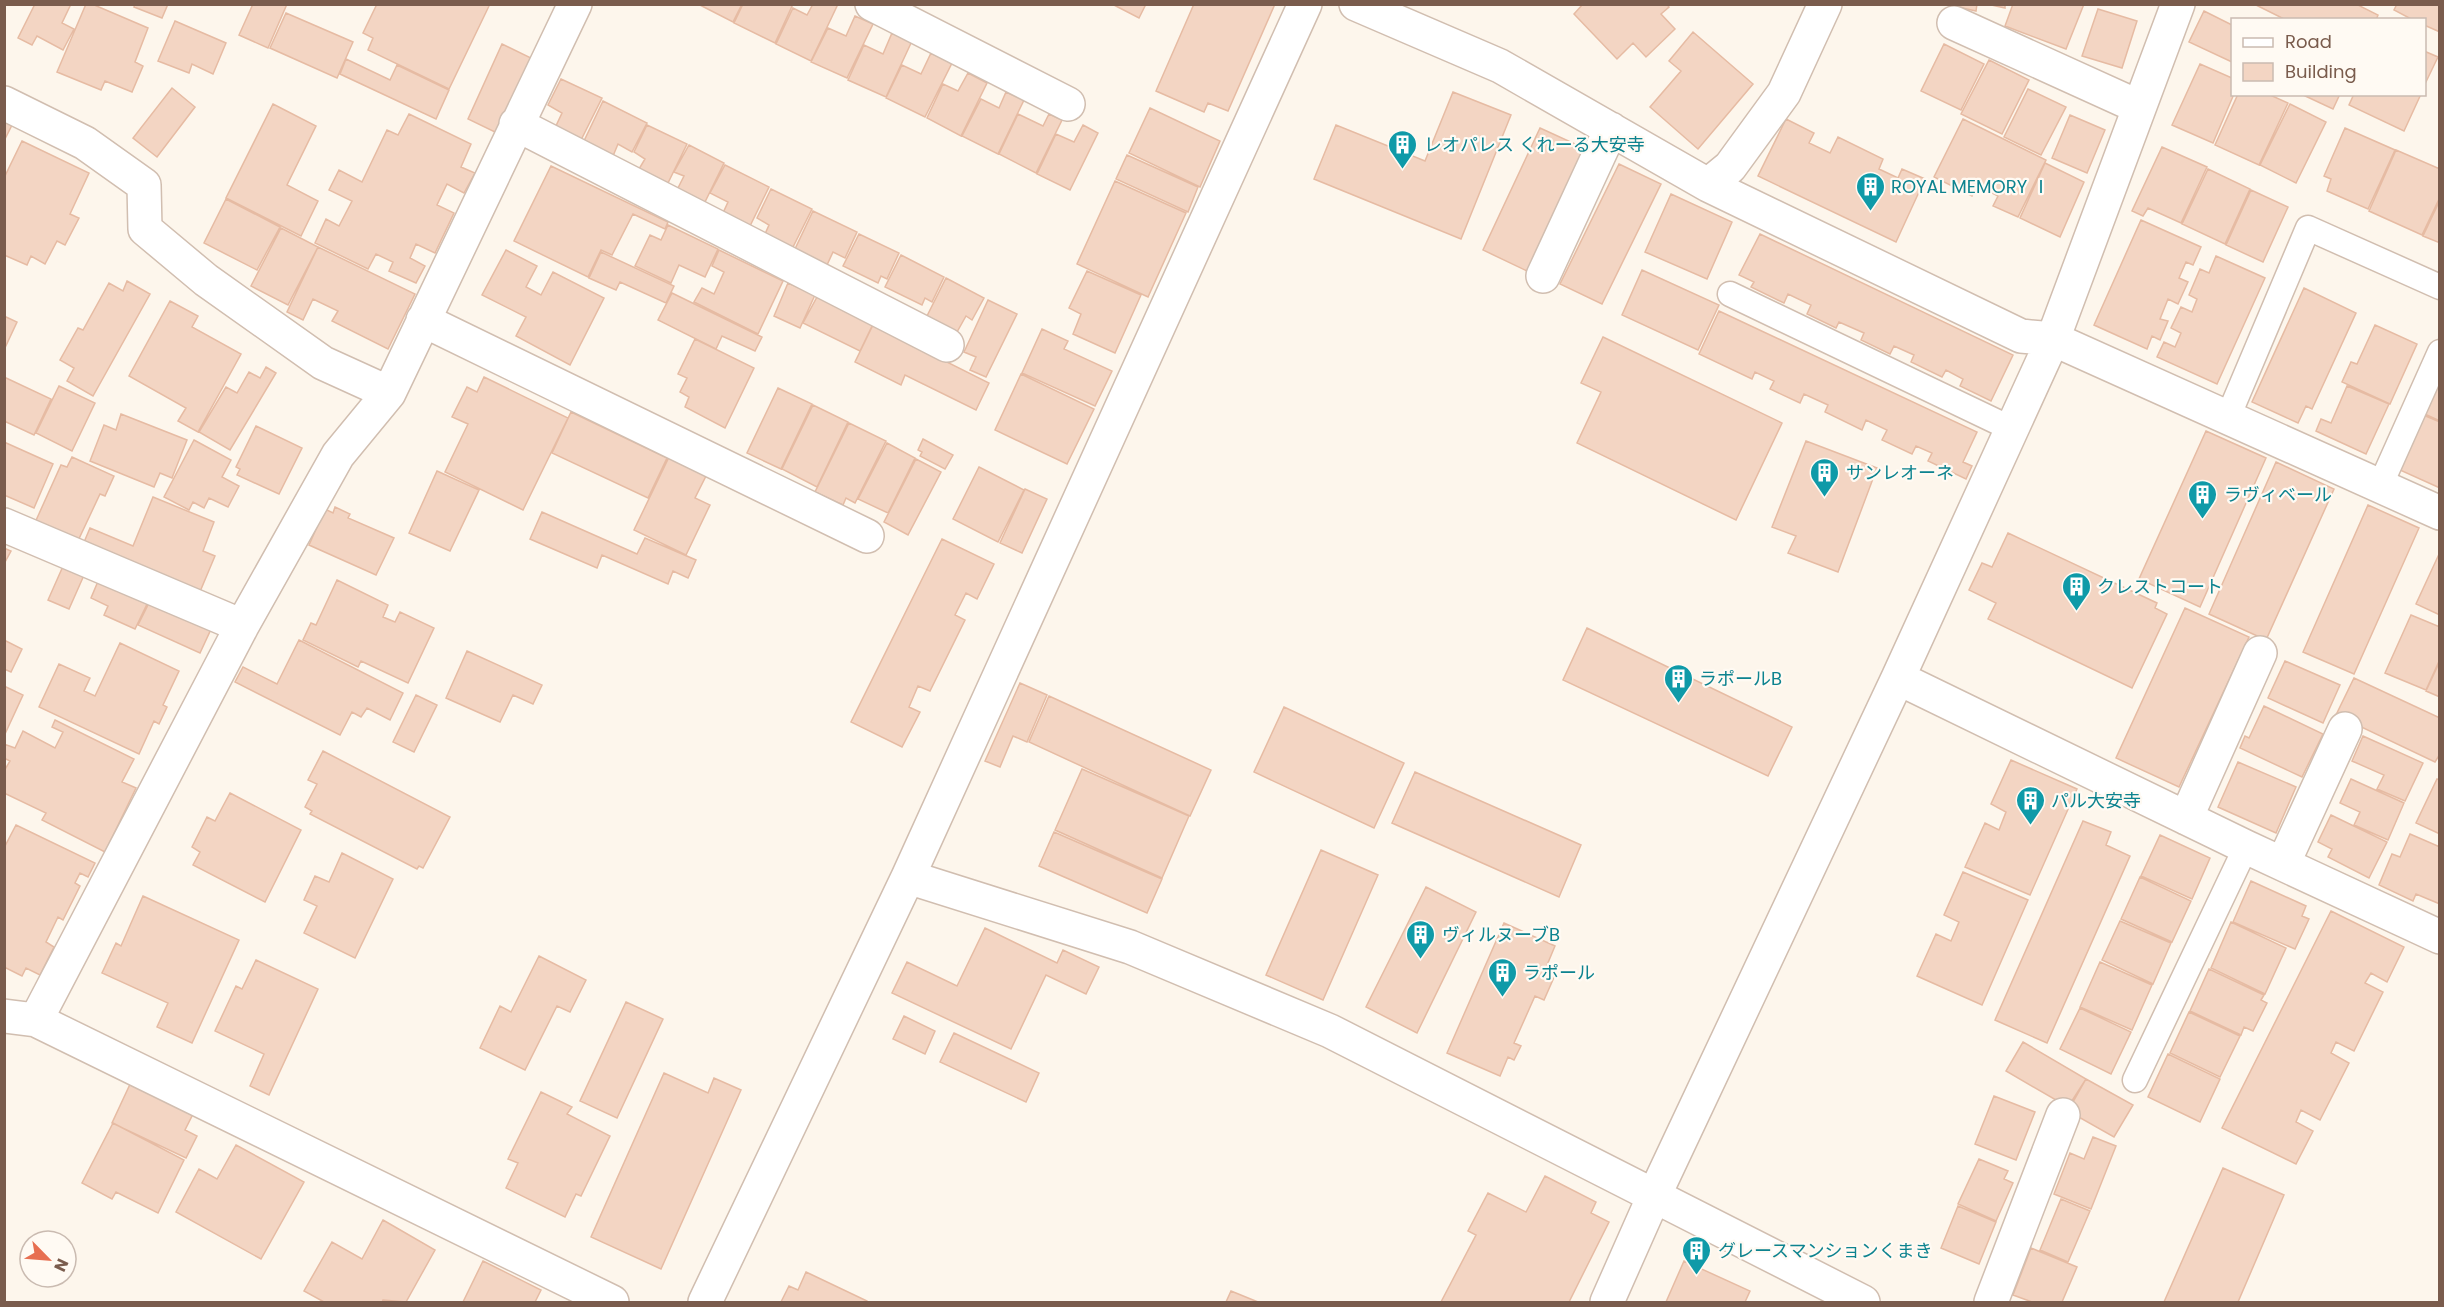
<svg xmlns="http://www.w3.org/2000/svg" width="2444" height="1307" viewBox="0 0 2444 1307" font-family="Poppins,'Noto Sans JP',sans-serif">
  <rect width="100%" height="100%" fill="#fdf6ec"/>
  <path fill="#f3d5c3" stroke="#e6bba3" stroke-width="1.5" d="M35 4H71L62 23 74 29 63 50 37 36 32 45 18 38Z
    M86 4H92L148 28 135 62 143 66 132 92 105 81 101 90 57 72Z
    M135 4H168L162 18 134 7Z
    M253 4H287L268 48 239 35Z
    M377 4H487L489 6 449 89 368 50 373 38 363 33Z
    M698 4H742L733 22Z
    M743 4H793L775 43 734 23Z
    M813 4H838L811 61 776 44 793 8 807 15Z
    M1112 4H1146L1139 18Z
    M1194 4H1275L1228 111 1208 103 1204 112 1156 91Z
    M1583 4H1667L1669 7 1661 14 1675 29 1646 57 1633 43 1617 59 1574 14Z
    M1958 4H1977L1976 11 1958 7Z
    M1987 4H2005V8Z
    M2013 4H2084L2066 49 2005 26Z
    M2254 4H2356L2378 15 2376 20H2286Z
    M2397 4H2440V32L2424 25V20H2413L2394 10Z
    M2098 9 2137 21 2122 68 2082 56Z
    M2204 11 2232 25V62L2189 42Z
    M286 13 353 42 337 78 270 48Z
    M855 16 873 24 847 78 811 62 828 28 846 36Z
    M175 21 226 43 213 74 192 64 189 73 158 61Z
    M1693 32 1753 84 1698 149 1650 107 1681 71 1669 61Z
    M892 33 912 41 886 97 848 80 864 45 883 54Z
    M502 44 531 58 497 133 468 119Z
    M1944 44 1984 64 1961 110 1921 91Z
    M2424 51 2438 57 2424 86Z
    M931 53 952 63 925 117 886 98 902 65 921 74Z
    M346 59 390 80 397 65 449 90 436 119 340 74Z
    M1989 60 2029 80 2002 134 1961 114Z
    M2200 64 2232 78 2234 94 2213 143 2172 125Z
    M968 73 987 83 961 136 927 118 943 84 958 91Z
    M561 79 602 98 581 140 555 128 562 113 548 105Z
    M172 88 195 107 157 157 133 138Z
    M2028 89 2066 107 2041 155 2004 137Z
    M1006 92 1024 100 998 154 962 136 981 99 999 108Z
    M1453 92 1511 115 1461 239 1314 179 1336 125 1425 161Z
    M2238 94H2268L2288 103 2259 165 2215 145Z
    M2301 94H2340L2333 109Z
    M2354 94H2421L2404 131 2349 105Z
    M603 101 647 123 632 152 618 144 613 156 584 141Z
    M273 104 316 126 287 185 318 201 301 236 226 198Z
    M2290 104 2326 122 2296 183 2260 165Z
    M1150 108 1220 141 1200 187 1129 153Z
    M409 114 471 144 461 167 475 173 464 193 447 184 437 205 454 213 435 253 416 244 410 258 425 266 416 283 389 271 393 262 376 254 368 269 315 243 326 219 339 226 352 201 329 190 339 170 362 182 387 130 398 135Z
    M1018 114 1043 126 1049 114 1062 120 1036 173 999 154Z
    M2070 115 2105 130 2087 173 2052 158Z
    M4 119 13 123 4 141Z
    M1786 119 1814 133 1809 143 1830 153 1838 137 1883 159 1879 169 1898 178 1902 169 1925 179 1896 242 1758 176Z
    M1963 119 2046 160 2018 217 1993 206 1998 196 1977 185 1972 196 1934 177Z
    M647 125 687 144 668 183 639 169 645 159 634 152Z
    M1083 125 1098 133 1070 190 1037 174 1056 134 1074 142Z
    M1540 128 1584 148 1527 271 1483 250Z
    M2345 128 2395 150 2368 209 2327 191 2331 179 2324 176Z
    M22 141 89 173 70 214 79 218 65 245 57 241 45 264 31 256 27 265 4 255V178Z
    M689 145 724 163 704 204 677 190 684 176 674 172Z
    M2162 147 2207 167 2181 223 2148 208 2143 216 2132 211Z
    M2396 150 2440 169V197L2422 235 2369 211Z
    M1127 155 1198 187 1188 212 1116 179Z
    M2045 163 2084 182 2060 237 2020 218Z
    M1619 164 1661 184 1602 304 1560 284Z
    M725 165 769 187 750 226 723 213 728 202 710 193Z
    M551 166 668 222 665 229 633 214 612 255 601 250 588 277 514 241Z
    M2208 169 2250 189 2225 244 2182 224Z
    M1115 181 1186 213 1148 297 1077 264Z
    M771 189 812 209 792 249 765 234 769 225 757 218Z
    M2251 190 2288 207 2263 262 2226 245Z
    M1671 194 1732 222 1707 279 1645 252Z
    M226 199 280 227 257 270 204 243Z
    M2440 200V243L2423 236Z
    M813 211 857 232 845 258 833 252 827 265 795 249Z
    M2141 220 2201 247 2193 265 2186 262 2179 278 2188 282 2178 304 2168 299 2160 319 2168 321 2160 340 2152 336 2147 349 2094 325Z
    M668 225 718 249 705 277 679 265 671 283 635 266 650 235 661 240Z
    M281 228 318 247 288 305 251 286Z
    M859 234 899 253 887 279 881 276 878 283 843 266Z
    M1760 234 2013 355 1991 401 1960 386 1963 379 1946 370 1942 377 1911 362 1914 355 1894 346 1890 354 1861 340 1864 333 1839 322 1836 328 1807 314 1811 305 1788 294 1784 303 1751 287 1754 282 1739 275Z
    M318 247 415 294 388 349 332 321 338 311 313 299 303 320 287 312Z
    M506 250 537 266 526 287 541 295 553 272 604 298 570 365 516 336 526 317 482 295Z
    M719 250 783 281 758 334 694 302 702 288 714 294 724 272 712 266Z
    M601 252 674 286 666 303 620 282 616 290 589 278Z
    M901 255 944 277 932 302 925 298 922 305 885 287Z
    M2216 256 2265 278 2217 384 2157 357 2164 342 2175 347 2181 333 2171 328 2181 307 2192 312 2197 299 2189 295 2200 269 2209 273Z
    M1642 270 1719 305 1698 350 1622 315Z
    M1087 271 1141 295 1115 353 1073 334 1081 314 1069 308Z
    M946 278 984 298 972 320 966 316 957 332 927 316Z
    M127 281 150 294 93 396 67 381 74 368 60 360 78 328 83 330 109 283 123 291Z
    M788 283 815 295 800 328 774 316Z
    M2304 288 2356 313 2312 409 2306 406 2298 423 2252 402Z
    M672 293 762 337 755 351 722 336 716 349 658 320Z
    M817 297 873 324 860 351 803 323Z
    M988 300 1017 314 986 377 970 370 976 357 964 352Z
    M170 301 198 316 192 327 241 354 198 432 178 421 186 408 129 376Z
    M1719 311 1977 432 1963 462 1972 466 1966 479 1928 461 1932 453 1916 446 1912 454 1882 440 1887 430 1866 420 1862 430 1825 412 1828 405 1804 394 1800 403 1770 389 1774 381 1755 372 1752 379 1699 354Z
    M4 316 17 322 4 350Z
    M873 325 989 383 976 410 905 375 901 385 855 362Z
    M2375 325 2417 344 2390 404 2342 382 2351 362 2357 364Z
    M1042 329 1068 341 1064 349 1112 371 1095 406 1022 373Z
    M1603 337 1782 423 1736 520 1577 443 1601 392 1581 383Z
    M695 339 754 368 725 428 685 407 689 397 680 392 687 378 678 374Z
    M2440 361V421L2418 411Z
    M266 367 276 373 230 450 199 432 226 387 237 393 249 372 260 378Z
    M1021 374 1094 409 1067 464 995 430Z
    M4 377 51 399 34 435 4 421Z
    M484 377 568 418 523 510 445 472 468 424 452 417 467 387 477 392Z
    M59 386 95 403 72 451 36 433Z
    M2347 386 2389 404 2366 454 2316 431 2321 419 2331 423Z
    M778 388 812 404 781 469 747 453Z
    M813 405 848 422 817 487 782 469Z
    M571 412 667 458 648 498 552 453Z
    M2416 412 2440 422V488L2391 466Z
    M121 414 187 440 172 478 160 473 154 487 90 461 104 425 116 430Z
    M849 423 886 441 855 503 846 498 843 505 815 492Z
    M256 426 302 448 279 494 237 475 240 469 236 467Z
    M2206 431 2266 458 2200 607 2139 579Z
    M923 439 953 455 945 469 920 456 922 452 918 450Z
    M194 440 231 460 222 477 239 486 228 507 209 498 204 508 193 502 189 510 164 497Z
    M1806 441 1877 468 1838 572 1788 553 1796 536 1772 527Z
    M4 442 53 464 34 508 4 495Z
    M887 443 915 458 888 513 858 499Z
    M670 455 707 474 695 498 710 505 686 555 634 530Z
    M72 457 114 476 105 496 100 494 76 545 33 527 61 465 67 467Z
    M916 459 941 472 908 535 884 522Z
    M2276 462 2334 489 2266 640 2209 614Z
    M979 467 1024 490 998 542 953 519Z
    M437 471 479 490 450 551 409 533Z
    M1025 489 1047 499 1022 553 1000 543Z
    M153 497 214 522 203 551 215 556 199 594 82 547 90 528 133 546Z
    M2368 505 2419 528 2354 674 2303 652Z
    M335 507 350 514 348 518 394 538 376 575 309 545 325 509 333 513Z
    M542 512 637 554 645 538 696 560 688 578 673 571 668 584 602 555 597 568 530 539Z
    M2008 533 2157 603 2155 608 2167 614 2132 688 1988 619 1996 603 1969 590 1982 563 1992 567Z
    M942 539 994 564 977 599 966 593 955 615 965 620 930 691 918 686 909 707 920 712 902 747 851 722Z
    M4 548 11 551 4 564Z
    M2440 552V615L2416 604Z
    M64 564 85 573 69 609 48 600Z
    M99 579 148 602 135 629 104 615 108 606 91 598Z
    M337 580 388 605 383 617 395 622 400 612 434 628 408 683 361 661 358 667 303 640 311 623 316 625Z
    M151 599 212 627 200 653 138 625Z
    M2185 608 2249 637 2179 787 2116 758Z
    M2411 615 2440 627V659L2426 690 2385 673Z
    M1587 628 1792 727 1768 776 1563 680Z
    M4 640 22 649 11 672 4 669Z
    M299 640 403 693 390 720 367 708 361 717 352 712 340 735 235 682 243 667 277 684Z
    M120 643 179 671 163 705 167 707 159 724 154 721 139 754 39 707 59 664 90 678 84 691 95 696Z
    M467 651 542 685 533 704 513 695 500 722 446 698Z
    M2285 661 2340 685 2323 723 2268 698Z
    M2440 661V697L2426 691Z
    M2354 678 2440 718V754L2435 762 2336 715Z
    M1020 683 1047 695 1027 742 1013 736 1000 767 985 761Z
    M4 686 23 695 5 734H4Z
    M416 695 437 705 414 752 393 742Z
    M1049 696 1211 770 1190 816 1029 742Z
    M2264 706 2323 734 2302 777 2240 748 2245 736 2249 738Z
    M1284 707 1404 763 1374 828 1254 772Z
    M55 720 134 759 122 782 136 788 105 852 42 820 46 813 4 793V771L10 761 4 758V744L15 748 23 731 55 748 63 732 52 727Z
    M2363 736 2423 763 2405 801 2377 789 2384 775 2352 761Z
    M323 751 450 817 423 868 419 866 417 869 310 814 312 811 305 807 317 784 308 780Z
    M2011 760 2077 789 2030 895 1965 867 1985 823 1999 830 2006 812 1991 804Z
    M2238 762 2296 787 2276 833 2218 807Z
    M1082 769 1189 816 1162 878 1055 830Z
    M1415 772 1581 845 1559 897 1392 823Z
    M2351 779 2404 803 2388 840 2354 825 2360 812 2340 803Z
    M2437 779 2440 780V834L2416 823Z
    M230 793 301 830 265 902 193 865 200 852 192 847 207 817 215 821Z
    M2331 815 2387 842 2369 878 2328 857 2332 849 2318 842Z
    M2083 821 2111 832 2106 845 2130 856 2047 1043 1995 1020Z
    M16 825 95 863 88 877 80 873 75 883 80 886 63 920 58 917 46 942 54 947 40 975 26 968 22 976 4 967V848Z
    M1054 832 1162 879 1147 913 1039 866Z
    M2410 834 2440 847V904L2416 894 2413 901 2379 885 2392 854 2400 857Z
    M2160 835 2210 858 2192 899 2141 876Z
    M1321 850 1378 875 1323 1000 1266 975Z
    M342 853 393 879 355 958 304 933 317 906 304 900 315 876 329 882Z
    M1963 872 2028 900 1982 1005 1917 976 1936 934 1951 941 1959 922 1944 915Z
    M2140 877 2191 901 2172 942 2121 919Z
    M2251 881 2306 906 2302 916 2309 919 2295 949 2233 922Z
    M1426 887 1476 912 1417 1033 1366 1007Z
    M143 896 239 940 192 1043 157 1027 168 1003 102 973 116 943 121 946Z
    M2331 911 2404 947 2387 982 2371 973 2365 983 2383 992 2354 1051 2336 1042 2331 1053 2349 1063 2320 1120 2301 1110 2296 1122 2313 1131 2296 1164 2222 1128Z
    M2120 921 2171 943 2153 984 2102 960Z
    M2231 922 2286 948 2265 994 2211 968Z
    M1504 923 1555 946 1545 970 1555 975 1544 1000 1535 996 1514 1043 1521 1046 1514 1060 1508 1057 1500 1076 1447 1053Z
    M985 928 1057 963 1063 950 1099 967 1086 994 1046 975 1011 1049 892 993 907 962 957 986Z
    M539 956 586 980 570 1012 557 1006 525 1070 480 1048 500 1006 511 1012Z
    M256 960 318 989 269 1095 250 1086 264 1054 215 1031 236 986 242 989Z
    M2100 962 2152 985 2132 1030 2080 1007Z
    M2209 969 2264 995 2261 1000 2267 1003 2253 1031 2244 1027 2241 1035 2190 1011Z
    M626 1002 663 1019 617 1118 580 1101Z
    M2080 1008 2131 1032 2111 1074 2060 1049Z
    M2189 1012 2240 1036 2220 1077 2170 1053Z
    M904 1016 935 1031 925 1054 893 1039Z
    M954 1033 1039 1073 1026 1102 940 1062Z
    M2023 1042 2086 1079 2068 1107 2006 1071Z
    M2168 1054 2220 1079 2200 1122 2148 1097Z
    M664 1073 708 1093 714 1078 741 1090 661 1269 591 1237Z
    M2086 1079 2133 1105 2114 1137 2068 1111Z
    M132 1080 195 1110 185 1130 197 1136 186 1158 112 1123Z
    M541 1092 572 1107 567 1114 610 1136 581 1196 576 1194 565 1217 506 1188 518 1163 508 1159Z
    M1994 1096 2035 1112 2016 1160 1975 1144Z
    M113 1123 184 1160 158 1213 116 1192 112 1199 82 1183Z
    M2093 1137 2116 1146 2091 1209 2054 1194 2070 1153 2084 1159Z
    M236 1145 304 1182 261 1259 176 1212 199 1169 217 1179Z
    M1979 1159 2008 1171 2004 1179 2013 1183 1996 1221 1958 1204Z
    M2223 1168 2284 1195 2238 1302H2164Z
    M1545 1176 1596 1202 1591 1213 1609 1222 1569 1302H1441L1476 1235 1468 1231 1488 1193 1526 1212Z
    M2061 1199 2090 1211 2068 1262 2040 1250Z
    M1958 1206 1996 1222 1979 1264 1941 1248Z
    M383 1220 435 1250 406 1302 383 1300 382 1302H324L304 1291 332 1242 362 1259Z
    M2031 1248 2077 1267 2062 1302H2032L2013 1295Z
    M483 1261 541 1290 535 1302H463Z
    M1684 1261 1750 1291 1745 1302H1666Z
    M806 1272 867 1301V1302H781L789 1286 798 1290Z
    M1231 1291 1258 1302H1226Z"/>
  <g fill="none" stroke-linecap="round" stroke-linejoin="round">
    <defs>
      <path id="service" d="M1730 294 2012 429
        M2228 417 2308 228 2440 287
        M2380 486 2440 352
        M2135 1080 2246 847"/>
      <path id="minor" d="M872 4 1068 104
        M1356 4 1500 66 1708 185 2021 336 2053 339 2440 513
        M1954 23 2139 107
        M4 103 85 143 144 185 145 229 206 280 323 363 389 393
        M516 124 947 345
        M1708 185 1730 167 1784 93 1825 4
        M1543 276 1611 129
        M423 320 867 536
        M4 525 242 626
        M1898 678 2246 847 2440 937
        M2186 818 2260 653
        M2283 864 2345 729
        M908 877 1130 947 1330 1031 1863 1302
        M4 1016 36 1020 612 1302
        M36 1020 242 626 338 455 389 393 575 4
        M705 1302 908 877 1305 4
        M1607 1302 1654 1196 1898 678 2053 339 2178 4
        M1991 1302 2063 1115"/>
    </defs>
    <use href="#service" stroke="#d1beb0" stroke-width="27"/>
    <use href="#minor" stroke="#d1beb0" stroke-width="36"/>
    <use href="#service" stroke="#fff" stroke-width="24"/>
    <use href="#minor" stroke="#fff" stroke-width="33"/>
  </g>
  <defs>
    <symbol id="building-pin" viewBox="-11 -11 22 30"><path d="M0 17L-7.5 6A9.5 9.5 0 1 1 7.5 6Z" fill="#0f9aa8" stroke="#fffaf3"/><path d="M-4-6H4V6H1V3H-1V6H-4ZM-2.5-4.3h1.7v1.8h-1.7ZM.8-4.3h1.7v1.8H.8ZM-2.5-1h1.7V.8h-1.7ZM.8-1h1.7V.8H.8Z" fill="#fff"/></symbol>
  </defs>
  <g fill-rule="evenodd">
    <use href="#building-pin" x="1386" y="128" width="33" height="45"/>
    <use href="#building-pin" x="1854" y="170" width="33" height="45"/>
    <use href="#building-pin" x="1808" y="456" width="33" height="45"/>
    <use href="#building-pin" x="2186" y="478" width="33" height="45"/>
    <use href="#building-pin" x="2060" y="570" width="33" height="45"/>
    <use href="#building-pin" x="1662" y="662" width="33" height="45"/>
    <use href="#building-pin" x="2014" y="784" width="33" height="45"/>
    <use href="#building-pin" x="1404" y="918" width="33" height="45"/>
    <use href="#building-pin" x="1486" y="956" width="33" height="45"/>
    <use href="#building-pin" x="1680" y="1234" width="33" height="45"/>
  </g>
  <g text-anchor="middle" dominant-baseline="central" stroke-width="4.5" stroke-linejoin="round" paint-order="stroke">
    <g font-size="18" fill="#0d838f" stroke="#fffaf3" text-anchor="start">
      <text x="1424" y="144">レオパレス くれーる大安寺</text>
      <text x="1891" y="186">ROYAL MEMORY Ⅰ</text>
      <text x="1846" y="472">サンレオーネ</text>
      <text x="2224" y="494">ラヴィベール</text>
      <text x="2097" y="586">クレストコート</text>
      <text x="1699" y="678">ラポールB</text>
      <text x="2051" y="800">パル大安寺</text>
      <text x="1442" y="934">ヴィルヌーブB</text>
      <text x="1523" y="972">ラポール</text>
      <text x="1718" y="1250">グレースマンションくまき</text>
    </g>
  </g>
  <rect width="2444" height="1307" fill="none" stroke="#7a5c4d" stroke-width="12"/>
  <rect x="2231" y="18" width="195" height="78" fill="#fffaf3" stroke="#cabbb1" stroke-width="1.5"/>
  <rect x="2243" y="38" width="30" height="9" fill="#ffffff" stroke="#cabbb1" stroke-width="1.5"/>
  <text x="2285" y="48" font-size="18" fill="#7a5c4d">Road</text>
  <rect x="2243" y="63" width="30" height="18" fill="#f3d5c3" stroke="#cabbb1" stroke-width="1.5"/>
  <text x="2285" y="78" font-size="18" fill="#7a5c4d">Building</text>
  <g transform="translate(48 1259) rotate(115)"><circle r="28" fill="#fffaf3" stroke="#cabbb1" stroke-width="1.5"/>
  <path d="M0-4.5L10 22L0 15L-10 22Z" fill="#e76f51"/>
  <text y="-9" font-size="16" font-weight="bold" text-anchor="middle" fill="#7a5c4d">N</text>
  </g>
</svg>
